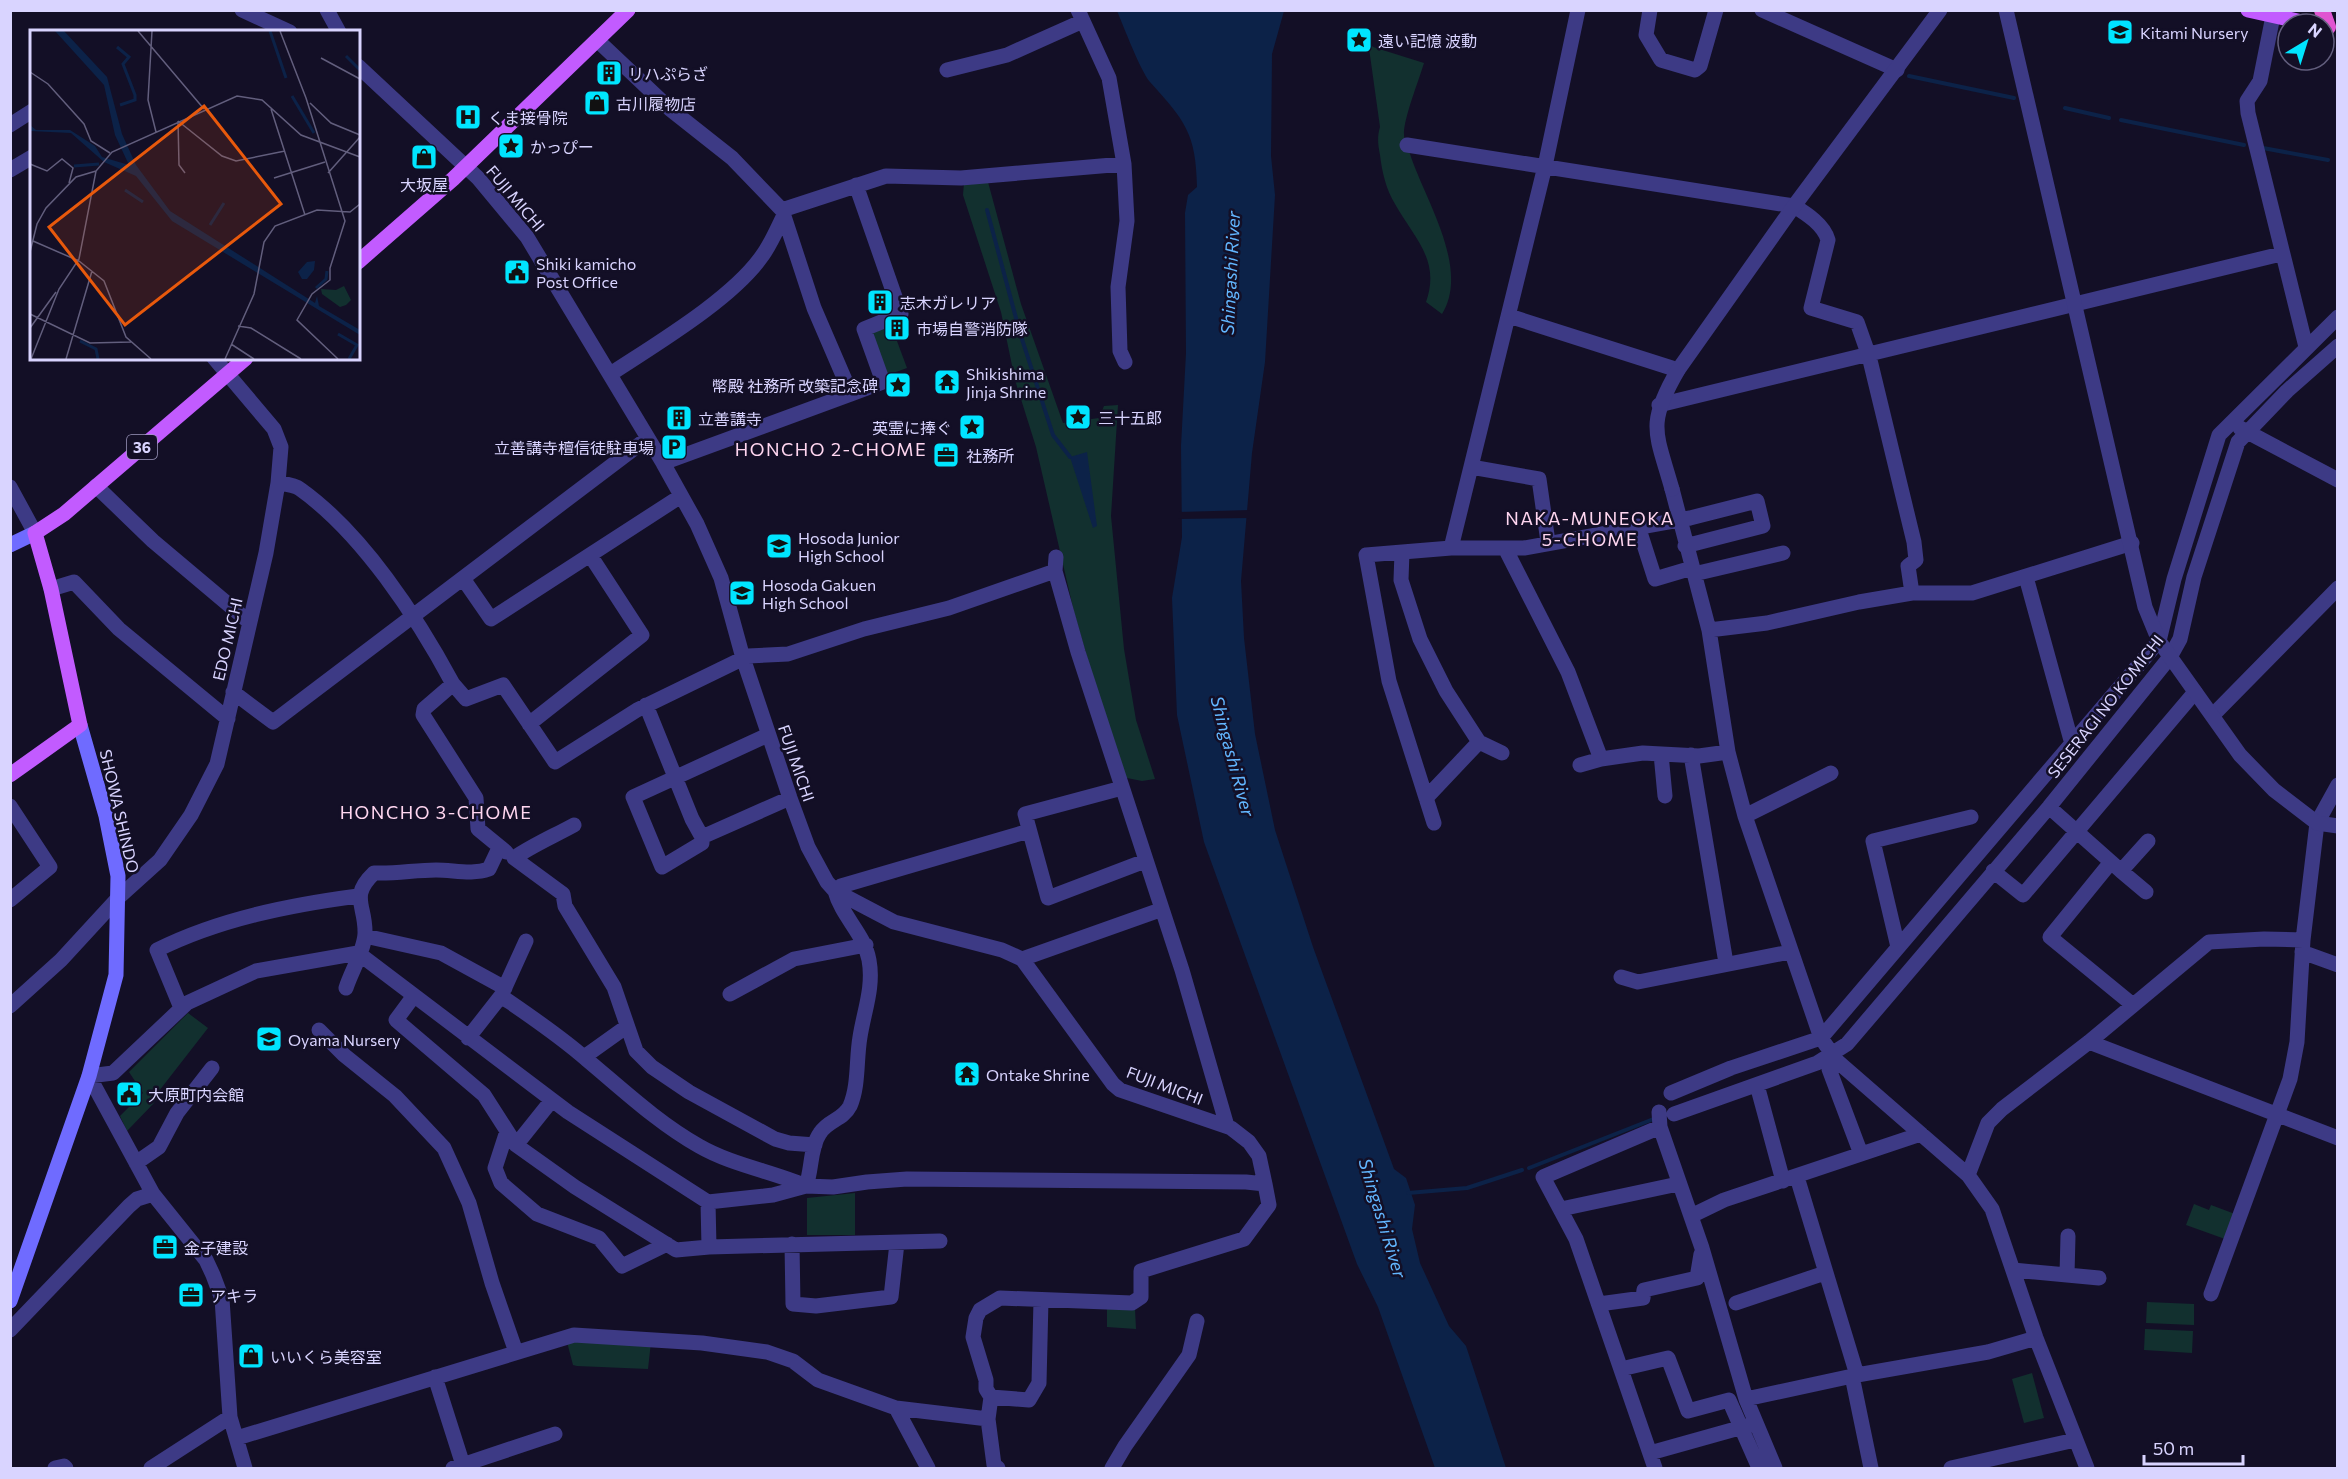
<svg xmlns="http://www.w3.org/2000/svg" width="2348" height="1479" viewBox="0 0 2348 1479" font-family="Commissioner,'Noto Sans JP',sans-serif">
  <rect width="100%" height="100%" fill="#130f26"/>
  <path fill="#12302f" d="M1368 41 1373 47 1424 63C1419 80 1403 120 1404 135 1404 142 1409 150 1411 157 1426 201 1470 269 1442 314L1426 302C1441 260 1414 238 1395 204 1386 189 1382 172 1380 155 1378 145 1377 137 1380 127Z
    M988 182 1021 304 1063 423 1099 418 1104 406 1118 405 1111 516 1124 649 1136 720 1155 779 1142 781 1122 777 1074 612 1036 447 1015 380 1001 312 963 195 964 183Z
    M891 325 907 368 885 376 869 332Z
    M188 1013 208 1028 159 1091 154 1103 127 1131 120 1116 143 1093 129 1072Z
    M855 1193V1235H807V1198Z
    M2194 1204 2209 1210 2211 1205 2235 1214 2225 1239 2186 1225Z
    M2147 1302 2194 1304V1325L2146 1323Z
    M1107 1309H1135L1136 1329 1107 1327Z
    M2145 1329 2193 1331 2192 1353 2144 1350Z
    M567 1342H651L648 1369 577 1366 573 1365Z
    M2032 1373 2044 1418 2024 1423 2012 1379Z"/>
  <path fill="#0c2248" d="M1117 11H1284L1272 54 1271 156 1275 195 1265 362 1252 453 1241 581 1244 638 1255 734 1275 830 1313 947 1394 1169 1406 1178 1415 1205 1412 1229 1420 1263 1449 1326 1466 1346 1506 1468H1435L1378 1307 1357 1264 1204 842 1177 715 1172 598 1182 537 1181 446 1186 353 1185 213 1188 195 1197 187C1196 133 1185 121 1150 82 1140 70 1124 27 1117 11Z
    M1087 452 1097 526 1093 528 1070 457Z"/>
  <path fill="#130f26" d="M1250 510V518L1178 519V512Z"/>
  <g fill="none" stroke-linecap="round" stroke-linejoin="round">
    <path stroke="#0c2248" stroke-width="4" d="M1909 76 2014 98
      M2065 108 2109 118
      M2121 120 2244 145
      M2263 148 2328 160
      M987 210 1020 333 1053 435 1070 457
      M1529 1168 1656 1118
      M1408 1193 1467 1188 1522 1170"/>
    <path stroke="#3d3a85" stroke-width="15" d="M242 10 290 32
      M327 10 339 32
      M1078 10 1109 78 1124 164 1127 221 1118 287 1120 351 1125 362
      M1650 10 1646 35 1661 60 1695 70 1700 66 1716 10
      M1762 10 1897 70
      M2273 16 2260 81 2247 101 2248 113 2306 347
      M597 40 670 109 732 158 782 210 814 308 851 394 663 463
      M358 66 478 178 527 237 663 463 697 524 721 578 743 658 790 798 808 847 827 882 835 891 894 922 1002 950 1022 959 1113 1084 1120 1090 1231 1128 1249 1142 1259 1156 1265 1184
      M947 70 1007 55 1083 21
      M10 125 32 111
      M1407 145 1794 206C1807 214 1824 225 1828 240L1811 308 1857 322 1869 356 1914 542 1916 560 1908 566 1912 593
      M10 170 32 157
      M782 210 886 176 961 178 1124 164
      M1509 316 1678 370
      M612 373C656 344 732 299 762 256 771 244 777 229 784 215
      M851 394 883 382 864 329 901 314 856 185
      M1659 405 2281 254
      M2240 428 2338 480
      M1471 467 1539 479 1548 542
      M278 483C285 484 295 485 300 489 362 533 417 617 453 684L466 699 503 685 555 762 637 710 748 656 788 654 864 629 949 608 1055 571
      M96 486 153 541 248 621
      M1672 489 1709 630 1728 752 1745 816 1821 1038 1837 1061 1968 1175 1992 1209 2036 1338 2087 1468
      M1638 526 1655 579 1692 568
      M1451 548 1545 166 1578 10
      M1506 550 1568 672 1601 759 1643 753 1699 756 1728 752
      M1402 552 1401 580 1420 639 1446 691 1479 742 1502 753
      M1056 557 1055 571 1078 652 1182 970 1227 1126
      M1694 574 1783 553
      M2026 577 2072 744
      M464 580 491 619 681 496
      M51 589 74 582 119 629 228 719
      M1709 630 1767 623 1859 602 1912 593H1972L2132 543
      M453 684 424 709 423 715 476 798 478 829 506 852
      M233 692 273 722 648 438
      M646 705 692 819 702 837
      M2213 715 2338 588
      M529 724 642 635 590 555
      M768 735 633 797 662 867 702 843V837L790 798
      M1661 754 1665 796
      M1691 755 1726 963
      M1580 765 1601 759
      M1122 788 1025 814 1048 898 1145 861
      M1426 798 1479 742
      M10 806 50 867 10 900
      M2049 807 2111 862 2050 937 2133 1005
      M1745 816 1831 773
      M1434 823 1389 681 1366 555 1451 548H1524L1690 518 1757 501 1763 526 1685 546
      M574 825C554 836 533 845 514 858L563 894 565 906 614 987 636 1051 652 1067 689 1092 775 1139 789 1143 815 1145
      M2111 862 2121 871 2148 841
      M1993 871 2023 895 2195 692
      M2121 871 2146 892
      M365 936 441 953 505 988
      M1898 947 1873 841 1971 817
      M2302 952 2338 965
      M1022 959 1160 910
      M1621 977 1638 982 1790 952
      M346 988C351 972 364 951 365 934 366 905 349 897 374 873 396 874 415 870 436 870 454 870 472 875 489 869L499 848
      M730 994 794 959 866 945
      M501 996C530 1016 560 1036 586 1059 622 1089 658 1123 699 1146 732 1165 771 1171 806 1186 812 1170 810 1147 820 1133 828 1120 843 1120 850 1106 859 1085 856 1060 860 1037 864 1011 874 987 869 960 864 933 842 917 835 891L841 886 1029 831
      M413 997 396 1020 484 1095 516 1145 575 1187 676 1250 709 1247 940 1241
      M10 1006 61 960 119 897 160 860 191 815 217 764 266 553 278 483 281 447 274 429 214 358
      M181 1008 157 950C219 919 290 905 358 896
      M319 1030 344 1055 395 1096 444 1148 469 1203 492 1283 516 1352
      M468 1038 501 996 526 941
      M2089 1042 2338 1138
      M1833 1054 1829 1069 1861 1154
      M584 1057 626 1027
      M1757 1085 1783 1181
      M1671 1093 1731 1068 1821 1038 2159 641 2174 579 2219 435 2338 317
      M1659 1112 1660 1127 1702 1248 1746 1399 1775 1468
      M1674 1114 1817 1063 1847 1044 2049 807 2170 657 2180 639 2194 577 2238 442 2287 391 2338 346
      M507 1131 495 1168 501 1183 537 1214 599 1238 622 1266 667 1244
      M516 1145 552 1100
      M136 1163 159 1147 177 1113 212 1068
      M1968 1175 1988 1123 2002 1109 2089 1042 2209 942 2264 939 2303 940
      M1797 1177 1857 1375
      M708 1202 709 1247
      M1561 1209 1678 1184
      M1691 1216 1724 1200 1921 1134
      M2068 1236 2067 1275 2099 1278
      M792 1244 793 1304 816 1306 891 1297 897 1243
      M2013 1270 2067 1275
      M2211 1294 2290 1079 2297 1042 2303 940 2317 823 2338 785
      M1736 1303 1825 1273
      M1599 1304 1643 1298 1644 1290 1697 1278 1701 1254
      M10 1330 129 1206 137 1199 153 1194
      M1621 1369 1668 1358 1688 1411 1729 1400 1759 1468
      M1852 1376 1871 1468
      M435 1377 463 1465
      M991 1397 1029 1400 1039 1383 1041 1300
      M1746 1399 1857 1375 1988 1352 2036 1338
      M896 1408 988 1419
      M237 1438 574 1335 702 1343 767 1352 793 1361 818 1380 896 1408 928 1468
      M1650 1453 1750 1425
      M55 1468 64 1466 66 1468
      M151 1468 230 1417
      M245 1468 230 1417 222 1299 213 1275 206 1260 153 1194 89 1076 113 1073 187 1003 256 971 358 953 568 1112 708 1202 773 1195 806 1186 833 1187 867 1182 907 1179 1246 1182 1265 1184 1269 1205 1244 1239 1141 1271V1297L1132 1303 1000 1298 980 1310 976 1318 973 1337 986 1380V1389L991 1397 988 1419 994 1465 998 1468
      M453 1468 555 1434
      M1112 1468 1125 1446 1189 1355 1197 1321
      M1655 1468 1576 1239 1543 1177 1660 1127
      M1951 1468 2075 1440"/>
    <path stroke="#3d3a85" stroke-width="15" d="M2006 10 2145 607 2159 641 2240 755 2274 790 2317 823 2338 826
      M10 487 35 533
      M1672 489C1656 432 1646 425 1678 370L1794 206 1940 10"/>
    <path stroke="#6f6bff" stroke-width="15" d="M10 545 35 533
      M10 1301 89 1076 116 975 118 876 106 816 80 725"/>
    <path stroke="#c25bff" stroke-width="15" d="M2248 10 2311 24
      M358 262 453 179 628 10
      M10 775 80 725 51 589 35 533 64 514 246 358"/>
    <path stroke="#e055d1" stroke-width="16" d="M2322 10 2328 27"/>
  </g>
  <defs>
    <symbol id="school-square" viewBox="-11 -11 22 22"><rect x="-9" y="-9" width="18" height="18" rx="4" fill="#00e5ff" stroke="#130f26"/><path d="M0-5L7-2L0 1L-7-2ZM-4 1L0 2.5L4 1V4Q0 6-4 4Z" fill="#111"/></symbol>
    <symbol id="sight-square" viewBox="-11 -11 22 22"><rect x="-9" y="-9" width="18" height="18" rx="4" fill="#00e5ff" stroke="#130f26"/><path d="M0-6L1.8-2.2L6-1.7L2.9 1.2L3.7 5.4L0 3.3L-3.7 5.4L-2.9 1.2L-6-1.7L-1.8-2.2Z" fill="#111"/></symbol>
    <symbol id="building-square" viewBox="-11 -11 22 22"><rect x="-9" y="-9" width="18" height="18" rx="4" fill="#00e5ff" stroke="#130f26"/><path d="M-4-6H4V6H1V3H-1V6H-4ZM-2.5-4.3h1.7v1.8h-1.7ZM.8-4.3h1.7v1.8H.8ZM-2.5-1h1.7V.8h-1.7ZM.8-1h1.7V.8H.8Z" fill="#111"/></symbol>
    <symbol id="shop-square" viewBox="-11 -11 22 22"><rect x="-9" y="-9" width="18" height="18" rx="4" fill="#00e5ff" stroke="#130f26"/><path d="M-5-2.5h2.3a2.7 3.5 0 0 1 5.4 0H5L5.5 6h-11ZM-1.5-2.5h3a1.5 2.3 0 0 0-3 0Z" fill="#111"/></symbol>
    <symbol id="hospital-square" viewBox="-11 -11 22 22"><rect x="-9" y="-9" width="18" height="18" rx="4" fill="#00e5ff" stroke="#130f26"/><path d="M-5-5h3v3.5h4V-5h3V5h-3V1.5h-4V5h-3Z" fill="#111"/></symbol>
    <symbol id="civic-square" viewBox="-11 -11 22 22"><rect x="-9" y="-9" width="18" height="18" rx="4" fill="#00e5ff" stroke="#130f26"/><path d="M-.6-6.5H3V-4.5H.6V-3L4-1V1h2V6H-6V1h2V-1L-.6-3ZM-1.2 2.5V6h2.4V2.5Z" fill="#111"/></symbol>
    <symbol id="temple-square" viewBox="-11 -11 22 22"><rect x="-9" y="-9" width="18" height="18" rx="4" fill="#00e5ff" stroke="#130f26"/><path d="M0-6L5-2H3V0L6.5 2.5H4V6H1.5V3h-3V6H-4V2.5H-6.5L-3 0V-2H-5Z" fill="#111"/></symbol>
    <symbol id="parking-square" viewBox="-11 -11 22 22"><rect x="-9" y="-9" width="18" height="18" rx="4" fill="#00e5ff" stroke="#130f26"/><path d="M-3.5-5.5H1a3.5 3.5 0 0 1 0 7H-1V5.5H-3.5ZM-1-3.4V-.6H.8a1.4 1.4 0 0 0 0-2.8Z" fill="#111"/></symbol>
    <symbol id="office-square" viewBox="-11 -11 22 22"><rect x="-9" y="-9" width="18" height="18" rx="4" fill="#00e5ff" stroke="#130f26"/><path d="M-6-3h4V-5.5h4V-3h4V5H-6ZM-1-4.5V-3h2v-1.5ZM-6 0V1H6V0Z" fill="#111"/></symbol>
  </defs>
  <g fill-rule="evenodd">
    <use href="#school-square" x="2105" y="17" width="30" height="30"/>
    <use href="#sight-square" x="1344" y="25" width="30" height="30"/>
    <use href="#building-square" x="594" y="58" width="30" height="30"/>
    <use href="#shop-square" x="582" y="88" width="30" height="30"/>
    <use href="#hospital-square" x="453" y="102" width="30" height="30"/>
    <use href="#sight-square" x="496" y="131" width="30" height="30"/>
    <use href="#shop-square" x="409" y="142" width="30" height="30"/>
    <use href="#civic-square" x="502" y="257" width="30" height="30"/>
    <use href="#building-square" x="865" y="287" width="30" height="30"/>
    <use href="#building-square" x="882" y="313" width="30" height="30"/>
    <use href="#temple-square" x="932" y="367" width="30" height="30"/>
    <use href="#sight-square" x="883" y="370" width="30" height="30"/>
    <use href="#sight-square" x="1063" y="402" width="30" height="30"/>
    <use href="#building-square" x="664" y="403" width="30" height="30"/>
    <use href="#sight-square" x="957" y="412" width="30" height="30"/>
    <use href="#parking-square" x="659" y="432" width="30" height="30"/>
    <use href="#office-square" x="931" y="440" width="30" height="30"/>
    <use href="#school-square" x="764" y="531" width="30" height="30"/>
    <use href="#school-square" x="727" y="578" width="30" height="30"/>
    <use href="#school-square" x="254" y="1024" width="30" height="30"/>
    <use href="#temple-square" x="952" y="1059" width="30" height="30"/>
    <use href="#civic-square" x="114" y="1079" width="30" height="30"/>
    <use href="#office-square" x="150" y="1232" width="30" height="30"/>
    <use href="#office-square" x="176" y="1280" width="30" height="30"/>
    <use href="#shop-square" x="236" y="1341" width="30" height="30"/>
  </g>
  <g text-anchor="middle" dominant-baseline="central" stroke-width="5" stroke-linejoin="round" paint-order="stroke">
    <rect fill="#130f26" stroke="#9e99be" stroke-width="1.5" x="127" y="435" width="30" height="24" rx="4.5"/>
    <g font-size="15" font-weight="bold" fill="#d9d4ff">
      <text x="142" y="447">36</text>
    </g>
    <g font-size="16" fill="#d9d4ff" stroke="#130f26" text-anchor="start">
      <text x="2140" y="32">Kitami Nursery</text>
      <text x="1378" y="40">遠い記憶 波動</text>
      <text x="628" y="73">リハぷらざ</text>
      <text x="616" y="103">古川履物店</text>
      <text x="488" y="117">くま接骨院</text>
      <text x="530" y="146">かっぴー</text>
      <text x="424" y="184" text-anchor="middle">大坂屋</text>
      <text x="536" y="263">Shiki kamicho<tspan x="536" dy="18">Post Office</tspan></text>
      <text x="900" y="302">志木ガレリア</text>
      <text x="916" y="328">市場自警消防隊</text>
      <text x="966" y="373">Shikishima<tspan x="966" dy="18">Jinja Shrine</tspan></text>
      <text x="878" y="385" text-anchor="end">幣殿 社務所 改築記念碑</text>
      <text x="1098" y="417">三十五郎</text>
      <text x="698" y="418">立善講寺</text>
      <text x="952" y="427" text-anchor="end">英霊に捧ぐ</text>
      <text x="654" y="447" text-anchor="end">立善講寺檀信徒駐車場</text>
      <text x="966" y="455">社務所</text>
      <text x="798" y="537">Hosoda Junior<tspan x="798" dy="18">High School</tspan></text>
      <text x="762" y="584">Hosoda Gakuen<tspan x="762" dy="18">High School</tspan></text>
      <text x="288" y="1039">Oyama Nursery</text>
      <text x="986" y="1074">Ontake Shrine</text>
      <text x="148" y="1094">大原町内会館</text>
      <text x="184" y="1247">金子建設</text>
      <text x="210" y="1295">アキラ</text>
      <text x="270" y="1356">いいくら美容室</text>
    </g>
    <g font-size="16" fill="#d9d4ff" stroke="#130f26">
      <text transform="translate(516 198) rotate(50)">FUJI MICHI</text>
      <text transform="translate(227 639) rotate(-77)">EDO MICHI</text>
      <text transform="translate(2105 706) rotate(-52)">SESERAGI NO KOMICHI</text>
      <text transform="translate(797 763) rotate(71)">FUJI MICHI</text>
      <text transform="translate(120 811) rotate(77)">SHOWA SHINDO</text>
      <text transform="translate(1165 1085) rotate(21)">FUJI MICHI</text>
    </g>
    <g font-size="18" font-style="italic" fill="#62b6ff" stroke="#130f26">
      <text transform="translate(1230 273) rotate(-87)">Shingashi River</text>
      <text transform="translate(1233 756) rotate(75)">Shingashi River</text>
      <text transform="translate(1383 1218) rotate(73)">Shingashi River</text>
    </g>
    <g font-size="18" letter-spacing="1.5" fill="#ffd6f0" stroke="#130f26">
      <text x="831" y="449">HONCHO 2-CHOME</text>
      <text x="1590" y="518">NAKA-MUNEOKA<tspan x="1590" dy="21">5-CHOME</tspan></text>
      <text x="436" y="812">HONCHO 3-CHOME</text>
    </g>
  </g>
  <g transform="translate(30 30)">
    <rect width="330" height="330" fill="#130f26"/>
    <path d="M314 256 321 270 316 275 310 277 292 264 291 259 306 260Z" fill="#12302f"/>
    <path d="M25 1H34L77 47 92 104 106 135 140 181 285 273 287 266 289 276 330 300V305L142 191 106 146 74 132 41 103 0 101V95L6 100H40L65 116 72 127 99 135 85 105 74 55ZM277 232 285 231 284 240 277 249H272L268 242Z" fill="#0c2248"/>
    <path fill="none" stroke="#0c2248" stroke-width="3" d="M240 1 256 48M87 17 99 27 93 34 105 65V70L90 75M316 26 330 40M262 66 284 103M44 136 69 134M95 160 113 172M180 195 194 173M286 258 296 249 297 241M308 304 327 315 319 329M50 311 66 319 68 329"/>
    <path fill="none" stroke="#625e7d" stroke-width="1.5" d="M108 1 174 79M122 1 118 70 126 102M250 1 276 68 315 191 300 238V250L282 264 267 290 308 329M291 28 330 49M0 42 18 54 54 94 61 111 80 123M280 73 301 93 330 105M241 79 275 185M148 91 192 126 206 131 255 121M148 91 149 135 155 143M0 134 17 141 32 129 43 138 39 153M298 143 330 107M244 148 295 132M3 211 49 231M0 222 7 194 16 178 46 147 66 141M49 231 74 251 96 307 121 329M0 284 60 313 101 312M208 296 221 298 271 329M0 298 26 262M201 314 224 329M1 329 29 259 49 229 66 141 82 122 207 66 232 70 271 105 330 127M36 329 62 241M195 329 224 264 234 212 245 196 287 180 320 182 330 174"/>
    <path fill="#e8590c" fill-opacity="0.15" stroke="#e8590c" stroke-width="3" d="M174 76 251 174 95 295 19 197Z"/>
    <rect width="330" height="330" fill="none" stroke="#d9d4ff" stroke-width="3"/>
  </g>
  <rect width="2348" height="1479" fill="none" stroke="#d9d4ff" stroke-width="24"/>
  <g transform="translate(2306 42) rotate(38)"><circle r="28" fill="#130f26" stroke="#625e7d" stroke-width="1.5"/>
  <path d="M0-4.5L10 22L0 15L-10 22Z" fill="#00e5ff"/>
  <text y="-9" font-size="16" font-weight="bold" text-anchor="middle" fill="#d9d4ff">N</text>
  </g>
  <path d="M2144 1455v9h99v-9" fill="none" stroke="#d9d4ff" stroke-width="3"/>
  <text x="2153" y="1455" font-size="18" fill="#d9d4ff" stroke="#130f26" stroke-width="4.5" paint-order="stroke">50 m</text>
</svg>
